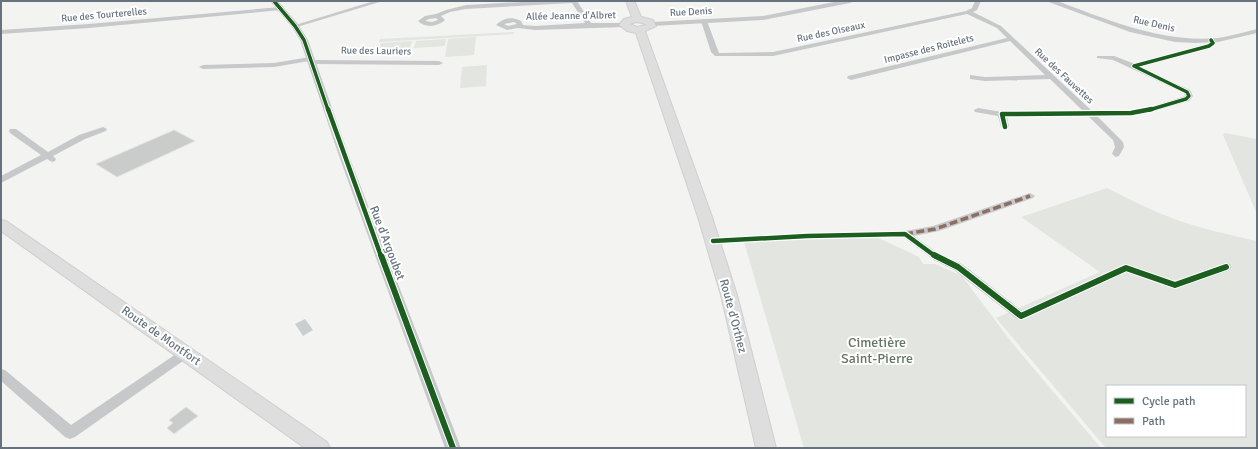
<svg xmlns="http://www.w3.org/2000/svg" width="1258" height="449" viewBox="0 0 1258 449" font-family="Signika,sans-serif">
  <rect width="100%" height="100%" fill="#f3f3f1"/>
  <path fill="#e2e5e0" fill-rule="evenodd" d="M514 32V34L379 42 380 39Z
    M476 37 474 55 445 57 448 39Z
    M446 39 445 46 414 48 416 41Z
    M412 41 410 48 379 49 381 43Z
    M487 65 486 86 460 88 462 67Z
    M1225 133 1257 139V214L1223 135Z
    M1107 188C1130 200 1153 211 1177 220 1203 229 1230 235 1257 241V448H1106L996 318 1100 272 1021 217ZM1107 386H1245V436H1107Z
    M874 236 919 257 923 264H935L962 276 1012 343 1101 448H804L744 242Z"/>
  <path fill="#c8cfd2" d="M305 319 313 330 303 336 295 324Z"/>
  <path fill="#cacbcb" stroke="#e2e2e1" d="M174 130 195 141 117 177 96 164Z
    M186 407 198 416 174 434 167 428 173 423 169 420Z"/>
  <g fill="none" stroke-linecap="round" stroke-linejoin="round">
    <defs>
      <path id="secondary" d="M626 1H634L641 17 653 20 656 26 645 31 712 217 737 295 776 448H756L721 295 698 217 636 33 627 31 619 25 624 19 632 17ZM637 22 646 24V25L637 27 629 24Z
        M1 220 6 221 327 442 330 448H305L1 231Z"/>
    </defs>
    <use href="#secondary" stroke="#cfcfcf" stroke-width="2"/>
    <path fill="#c7c8c9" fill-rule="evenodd" d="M374 1H383L297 27 292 26Z
      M540 1H577L591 23H624L627 25 624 27 535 30 518 28 507 30 496 25C503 18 512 16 521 21L523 25 535 26 585 23 572 3 466 9 450 12 441 16 445 20 444 21C436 27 425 28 418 21L425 16 436 14 446 10 466 5ZM436 18 438 20 432 22 425 21 429 19ZM514 22 517 24 508 26 504 24Z
      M975 1H981L977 10 973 12 1001 26 1092 111 1142 110 1185 96 1184 93 1113 60 1097 58V56H1114L1135 64 1207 45 1209 43 1208 40 1209 39H1213L1216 43 1211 47 1139 67 1190 90 1193 96 1189 101 1143 114 1097 116 1123 142 1124 147 1119 156 1116 157 1112 154 1115 147 1113 140 1088 116H1007L1009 127 1005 129 1001 127 998 116 975 112 974 110 978 108 1002 112 1083 111 1050 79 985 81 970 79V75L985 77 1045 75 1010 41 851 80 847 78 848 76 1007 38 997 28 967 14 773 56H715L711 52 701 21 704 19 707 21 719 53 773 52 966 11 972 8Z
      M280 7 282 8V10L89 28 1 34V30L89 24Z
      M310 57 312 58 313 60 439 61 443 63 439 65 312 64H309V61L274 67 203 69 199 67 203 65 274 63Z
      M103 127 107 129 106 131 85 139 53 156 56 159 55 161 52 162 47 159 1 183V176L41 155 10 133 9 131 10 129H16L48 152 79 135Z
      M1030 193 1035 196 1033 198 939 231 914 236 942 256 962 264 1022 311 1126 264 1175 281 1226 263 1230 264 1231 267 1230 270 1175 289 1127 272 1021 320 1017 319 954 270 934 260 903 237 807 239 713 244 708 241 713 238 807 233 905 231 933 226Z
      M186 348 190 350 192 353 190 356 75 437 70 439 65 437 1 381V369L5 370 71 425 182 350Z"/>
    <path fill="#c7c8c9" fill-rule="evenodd" d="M270 1H278L298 24 308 40 349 156 461 448H445L339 156 300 40 292 27Z
      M839 1H854L850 3 763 20 652 26 648 24 652 22 763 16Z
      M1046 1H1057C1108 20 1162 43 1218 38 1231 36 1244 32 1257 29V33L1218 42 1196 43 1175 42 1130 32Z"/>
    <use href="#secondary" fill="#dddedd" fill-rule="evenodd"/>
    <path stroke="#8d6e63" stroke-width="3.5" stroke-dasharray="8 3.5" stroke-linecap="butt" d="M905 234 935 229 1030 196"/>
    <defs>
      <path id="cycleway-far2" d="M274 1 295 26 304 40 328 110
        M1149 110 1186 99 1189 96 1187 92 1134 66 1209 46 1213 43 1211 40"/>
      <path id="cycleway-far1" d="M328 109 381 256
        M1005 127 1002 114 1131 113 1152 109
        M713 241 807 236 905 234 935 256"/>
      <path id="cycleway" d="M381 255 453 448
        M934 255 958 267 1021 316 1126 268 1175 285 1226 267"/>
    </defs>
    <use href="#cycleway-far2" stroke="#fff" stroke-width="5"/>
    <use href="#cycleway-far1" stroke="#fff" stroke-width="7"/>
    <use href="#cycleway" stroke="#fff" stroke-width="8"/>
    <use href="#cycleway-far2" stroke="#1b5e20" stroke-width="3.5"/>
    <use href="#cycleway-far1" stroke="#1b5e20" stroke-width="4.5"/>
    <use href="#cycleway" stroke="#1b5e20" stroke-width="6"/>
  </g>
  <g text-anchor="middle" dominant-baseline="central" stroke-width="4" stroke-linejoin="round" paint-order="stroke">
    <g font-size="10" fill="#66737e" stroke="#fff">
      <text transform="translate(691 12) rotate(-3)">Rue Denis</text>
      <text transform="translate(104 15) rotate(-5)">Rue des Tourterelles</text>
      <text transform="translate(571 16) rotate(-1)">Allée Jeanne d'Albret</text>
      <text transform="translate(1154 24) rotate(13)">Rue Denis</text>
      <text transform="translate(831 32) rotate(-12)">Rue des Oiseaux</text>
      <text transform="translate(929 49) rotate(-14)">Impasse des Roitelets</text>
      <text transform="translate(376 51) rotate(1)">Rue des Lauriers</text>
      <text transform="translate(1064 76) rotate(43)">Rue des Fauvettes</text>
    </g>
    <g font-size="12" fill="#66737e" stroke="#fff">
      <text transform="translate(387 243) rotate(69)">Rue d'Argoubet</text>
      <text transform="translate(733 316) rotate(75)">Route d'Orthez</text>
      <text transform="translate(161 336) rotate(35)">Route de Montfort</text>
    </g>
    <g font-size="14" fill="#677664" stroke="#fff">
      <text x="877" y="342">Cimetière<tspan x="877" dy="16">Saint-Pierre</tspan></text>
    </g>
  </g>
  <rect width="1258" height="449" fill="none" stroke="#66737e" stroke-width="4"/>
  <rect x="1106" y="385" width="140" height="52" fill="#ffffff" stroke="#c2c7cb"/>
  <rect x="1114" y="398" width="20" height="6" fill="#1b5e20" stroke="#c2c7cb"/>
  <text x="1142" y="405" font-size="12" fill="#66737e">Cycle path</text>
  <rect x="1114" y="418" width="20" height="6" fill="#8d6e63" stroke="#c2c7cb"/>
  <text x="1142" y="425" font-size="12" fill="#66737e">Path</text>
</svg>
